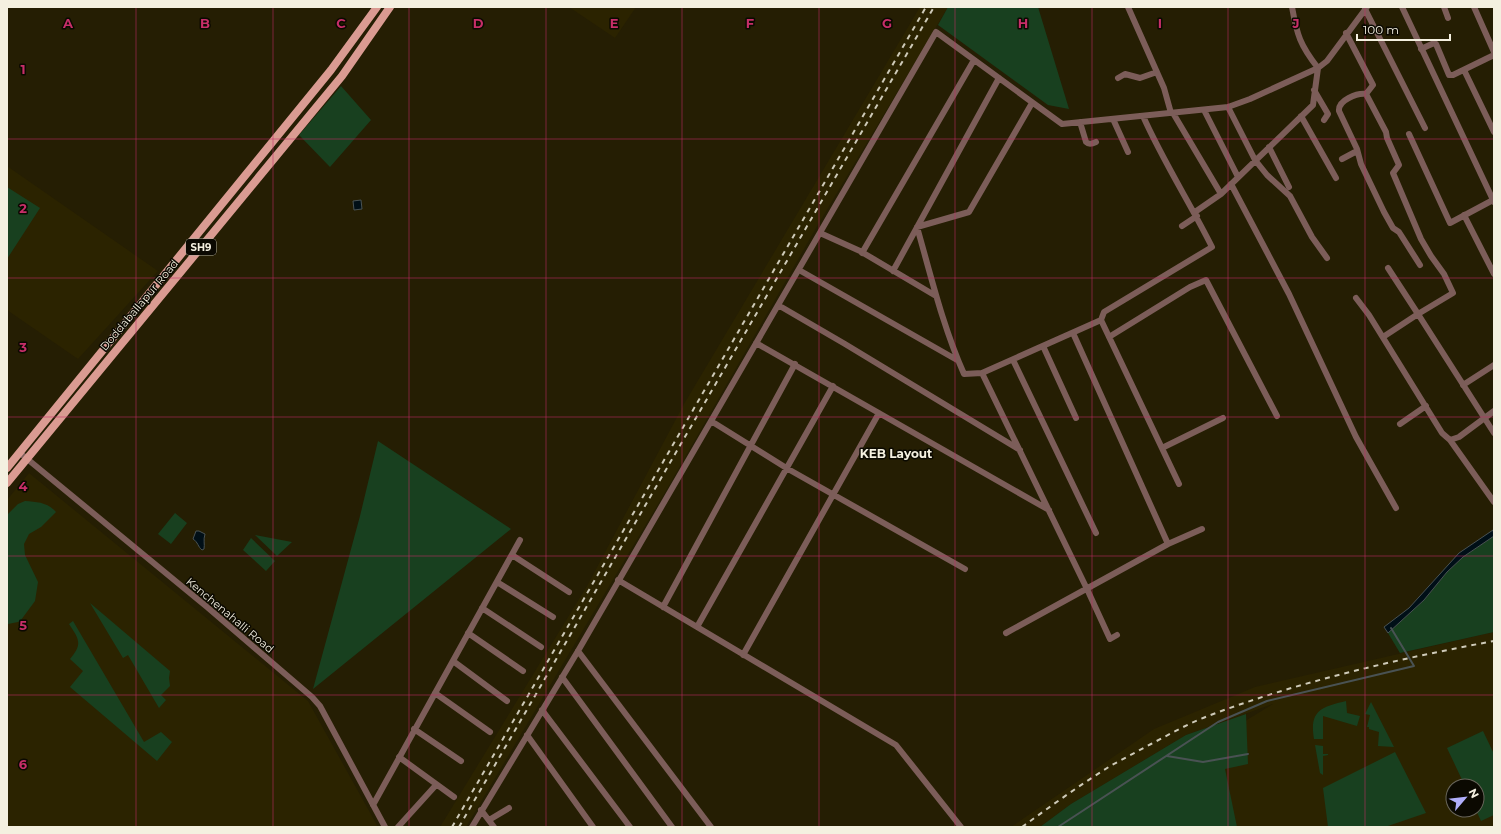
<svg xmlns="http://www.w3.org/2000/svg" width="1501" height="834" viewBox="0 0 1501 834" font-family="Montserrat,sans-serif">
  <rect width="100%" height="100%" fill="#251e03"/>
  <path fill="#2b2300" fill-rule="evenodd" d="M569 7H636L615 38Z
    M920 7H948L816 228 664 494 466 827H440L587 586 684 404Z
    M7 166 158 271 78 359 7 310Z
    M29 473 308 701 378 827H7V500Z
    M1494 632V827H1073L1273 704 1186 735 1071 804 1040 827H1011L1154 729 1255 687ZM1453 786H1477V810H1453Z"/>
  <path fill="#18401f" d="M948 7H1038L1069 109 1048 105 938 25Z
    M341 86 371 120 330 167 299 135Z
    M7 187 40 208 7 259Z
    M378 441 511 529 313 689 360 516Z
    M25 501C37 502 47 502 56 512L41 527 29 534 24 544 25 555 38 582 35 601 21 620 18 622 8 624 7 515 18 504Z
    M175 513 187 523 171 544 158 534Z
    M255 535 292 542 277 556Z
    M1494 536V632L1400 653 1388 633 1424 600 1447 572 1463 557Z
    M251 538 275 561 266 571 243 550Z
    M90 603 170 671 169 678 170 686 161 695 166 700 159 708 128 655 123 658Z
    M73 621 144 742 161 732 172 742 157 761 70 687 83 671 70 659C83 644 79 639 69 624Z
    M1346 701 1347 713 1360 716 1357 726 1323 716V739H1314C1309 710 1322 707 1346 701Z
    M1371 702 1394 747 1378 746 1379 732 1369 729V727H1367L1370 715 1365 714Z
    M1246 714 1248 764 1225 769 1237 827H1040L1071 804 1186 735Z
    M1483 731 1494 754V815L1481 821 1476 810 1477 786H1465L1447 748Z
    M1315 745 1323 746V754H1328V755L1323 756V775L1320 773Z
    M1395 752 1426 813 1385 827H1328L1323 788Z"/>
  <path fill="#000f17" stroke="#495253" d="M361 200 362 209 354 210 353 201Z
    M1493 530 1494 536 1463 557 1447 572 1424 600 1388 633 1384 627 1409 608 1459 553Z
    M196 531H199L205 534C203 540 205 544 204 549L202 550C198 547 198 542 193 539Z"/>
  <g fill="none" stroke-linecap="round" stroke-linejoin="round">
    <path stroke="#495253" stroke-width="2" d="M1167 756 1203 762 1248 754
      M1058 827 1218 722 1267 701 1414 666 1391 628"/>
    <path stroke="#7c5d59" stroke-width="6" d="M1128 7 1164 88 1171 113
      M1292 7C1297 35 1300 45 1318 68
      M1402 7 1494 202
      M1444 7 1448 18
      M1474 7 1494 52
      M1365 9 1425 128
      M1346 33 1373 85 1366 94 1386 132 1387 138 1399 165 1393 173 1421 239 1431 256 1444 274 1453 293 1418 314 1388 268
      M1421 49 1434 43 1436 44 1449 75H1453L1494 55
      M1464 70 1494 132
      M1118 78 1125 74 1140 78 1157 72
      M1314 90 1328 114 1324 120
      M1366 94C1357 93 1338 100 1339 111L1357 149 1361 164 1384 212 1393 228 1399 232 1420 265
      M1032 103 969 212 917 227C931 276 943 327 964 374L982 373 1101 320 1104 312 1212 247C1190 203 1163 161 1143 116
      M1228 107 1255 160 1267 175 1290 196 1312 237 1327 258
      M1204 110 1238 177
      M1173 113 1221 194
      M1301 116 1336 178
      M1113 119 1128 152
      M1080 122 1086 142C1089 145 1092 144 1096 142
      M1409 134 1450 223 1493 200
      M1269 147 1289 187
      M1342 159 1357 151
      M1231 184 1289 294 1356 437 1396 508
      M1195 212 1221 194 1313 105 1318 68
      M1464 215 1494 274
      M1182 226 1197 216
      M820 233 860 251 936 296
      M862 253 974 60
      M799 270 957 360
      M893 271 999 78
      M1356 298 1369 315 1442 433 1450 440 1494 502
      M778 305 845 344 1020 450
      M1101 320 1179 484
      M1073 333 1168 544
      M1109 337 1190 287 1206 280 1277 416
      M1383 337 1418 314 1494 433
      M756 343 1049 510
      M1043 346 1076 418
      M1013 360 1096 533
      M982 373 1087 589 1110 639 1117 635
      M1463 385 1494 365
      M711 421 788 469 965 569
      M1400 424 1426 406
      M1450 440 1459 437 1494 411
      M1162 448 1223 418
      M20 453 207 607 312 697 320 706 385 827
      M512 555 569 592
      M618 580 896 745 961 827
      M497 582 553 617
      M663 607 795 364
      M482 608 541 647
      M697 627 833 386
      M468 633 523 671
      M1006 633 1168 544 1202 529
      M578 651 711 827
      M743 655 879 413
      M453 661 507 701
      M562 677 672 827
      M435 693 490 732
      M542 710 630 827
      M414 729 461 761
      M527 735 593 827
      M399 757 454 797
      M373 805 520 540
      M481 810 494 827
      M489 820 509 808
      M398 827 436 785
      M472 827 578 651 936 32 1062 124 1228 107 1250 99 1318 68 1327 61 1367 7"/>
    <path stroke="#da9b92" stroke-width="8" d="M7 468 331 70 377 7
      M7 483 342 76 390 7"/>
    <path stroke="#cecab8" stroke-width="2" stroke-dasharray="5 5" stroke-linecap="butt" d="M452 827 926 7
      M459 827 934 7
      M1022 827C1051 806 1081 784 1112 765 1125 758 1138 751 1151 744 1170 734 1189 723 1208 716 1300 681 1398 659 1494 641"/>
  </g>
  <path fill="none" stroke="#c72e68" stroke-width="1" stroke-opacity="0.55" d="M136 7V827M273 7V827M409 7V827M546 7V827M682 7V827M819 7V827M955 7V827M1092 7V827M1228 7V827M1365 7V827M7 139H1494M7 278H1494M7 417H1494M7 556H1494M7 695H1494"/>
  <g text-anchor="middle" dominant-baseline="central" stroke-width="3" stroke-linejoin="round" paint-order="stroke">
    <rect fill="#0b0901" stroke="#aeab9d" stroke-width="1" x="186" y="239" width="30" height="16" rx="3"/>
    <g font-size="10" font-weight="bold" fill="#f4f0e0">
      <text x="201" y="247">SH9</text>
    </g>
    <g font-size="11" fill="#f4f0e0" stroke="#0b0901">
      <text transform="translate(139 305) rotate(-50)">Doddaballapur Road</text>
      <text transform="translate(230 615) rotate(40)">Kenchenahalli Road</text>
    </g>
    <g font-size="12" font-weight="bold" fill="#f4f0e0" stroke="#0b0901">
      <text x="896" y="453">KEB Layout</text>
    </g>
  </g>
  <g font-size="13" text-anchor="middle" font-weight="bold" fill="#c72e68" stroke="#0b0901" stroke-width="3" stroke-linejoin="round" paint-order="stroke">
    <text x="68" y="28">A</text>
    <text x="205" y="28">B</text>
    <text x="341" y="28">C</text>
    <text x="478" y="28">D</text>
    <text x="614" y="28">E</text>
    <text x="750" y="28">F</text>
    <text x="887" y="28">G</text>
    <text x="1023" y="28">H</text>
    <text x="1160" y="28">I</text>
    <text x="1296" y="28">J</text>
    <text x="23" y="74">1</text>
    <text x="23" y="213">2</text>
    <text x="23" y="352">3</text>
    <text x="23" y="491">4</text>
    <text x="23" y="630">5</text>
    <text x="23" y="769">6</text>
  </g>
  <rect width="1501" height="834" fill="none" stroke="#f4f0e0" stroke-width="16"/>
  <g transform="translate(1465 798) rotate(62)"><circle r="19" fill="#0b0901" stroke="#68655a"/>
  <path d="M0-3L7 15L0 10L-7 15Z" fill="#b0aefa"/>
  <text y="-6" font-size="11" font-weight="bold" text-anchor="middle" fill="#f4f0e0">N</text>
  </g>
  <path d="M1357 34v6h93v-6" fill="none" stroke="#f4f0e0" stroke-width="2"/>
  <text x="1363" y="34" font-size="12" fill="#f4f0e0" stroke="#0b0901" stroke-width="3" paint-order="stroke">100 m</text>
</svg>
